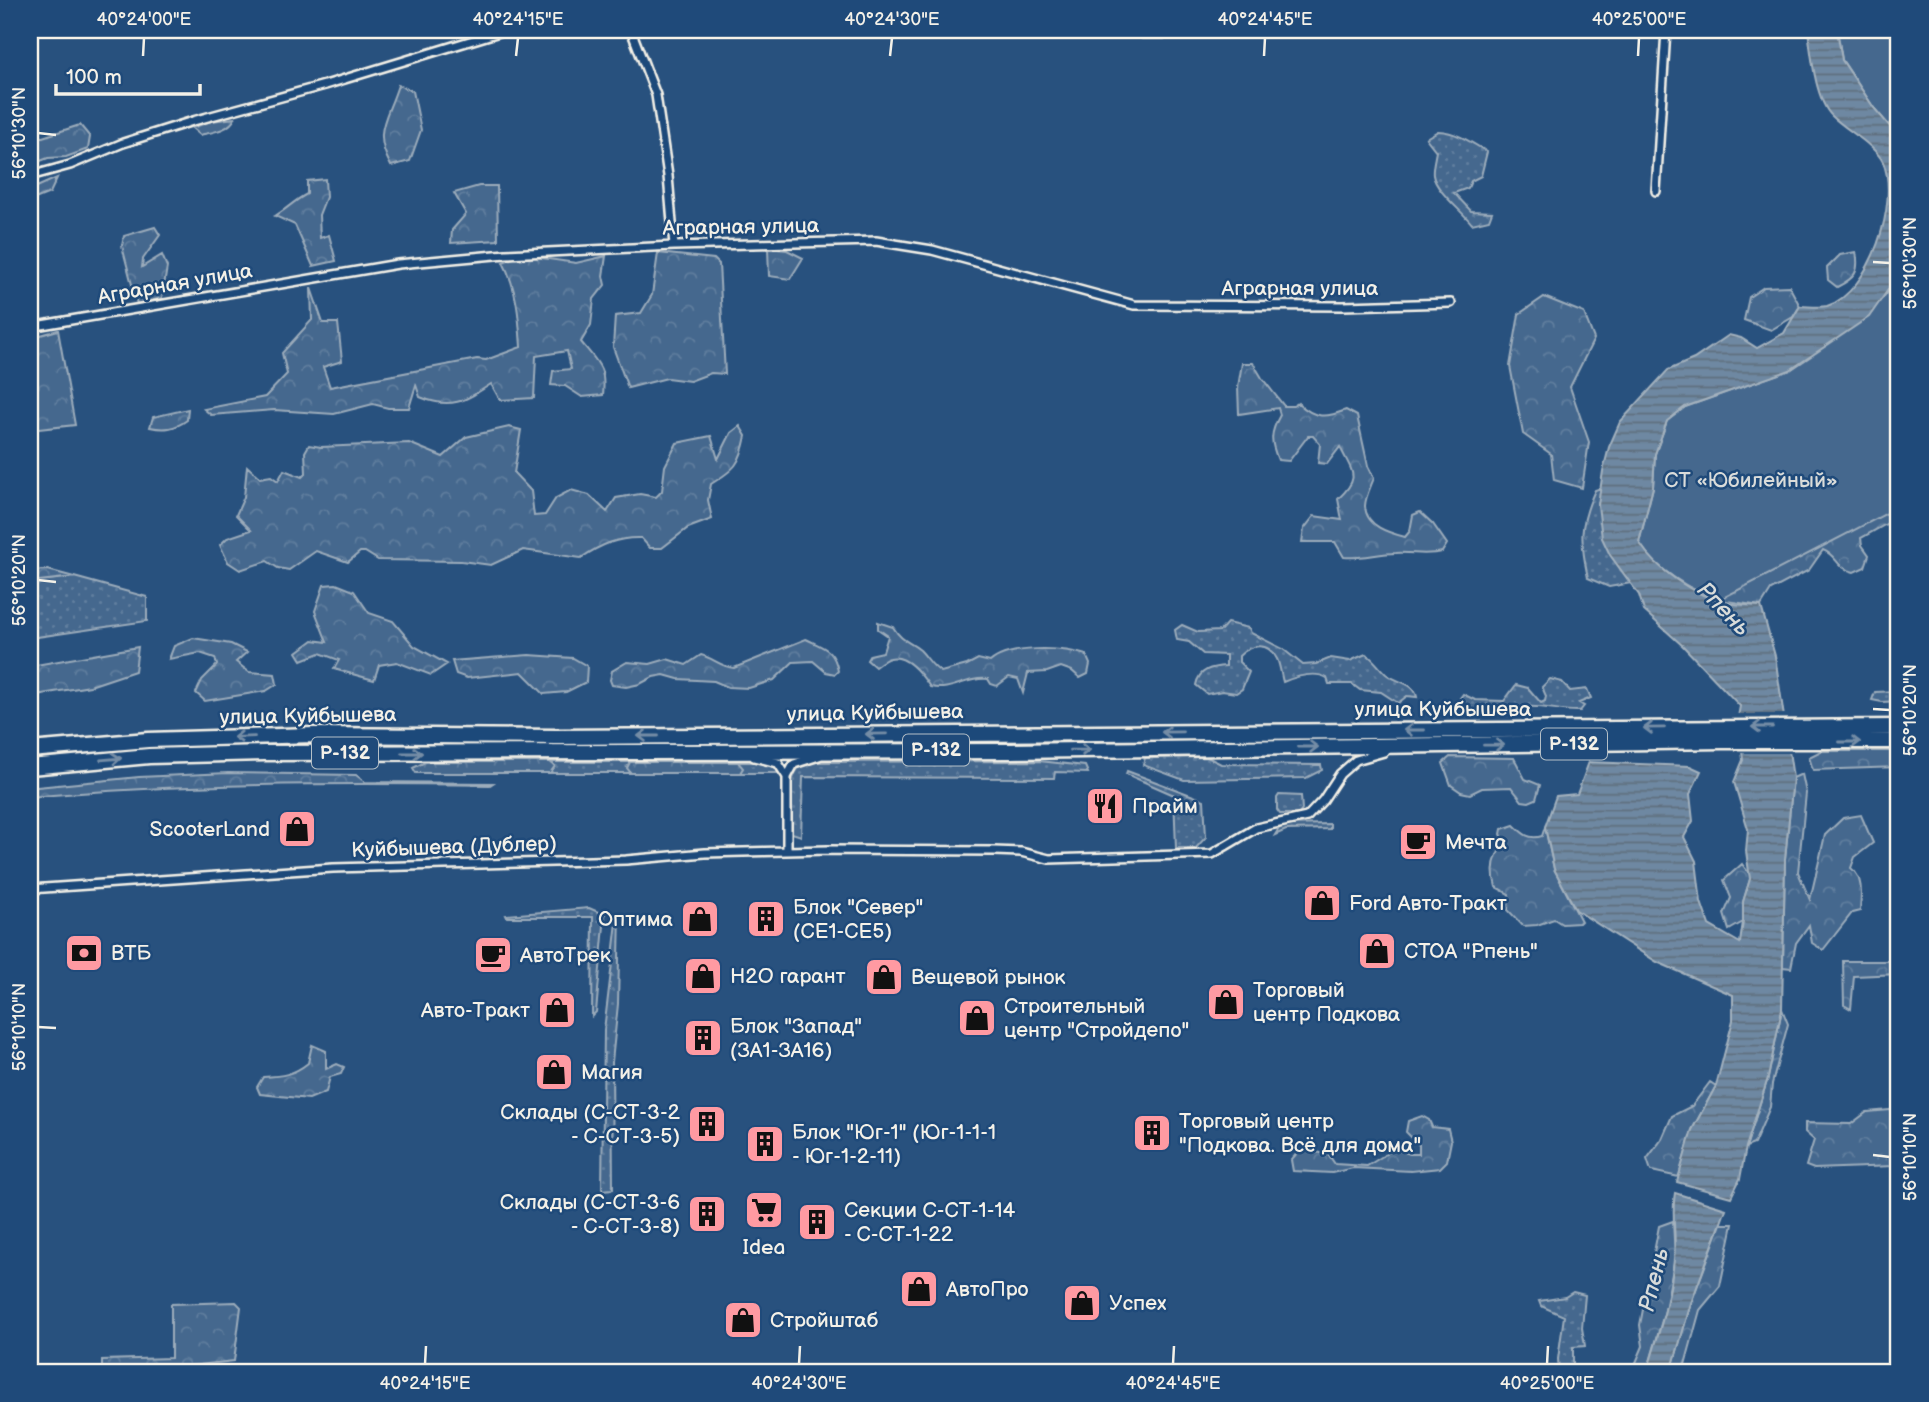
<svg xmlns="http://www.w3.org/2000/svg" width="1929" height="1402" viewBox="0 0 1929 1402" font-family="'Balsamiq Sans',sans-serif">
  <defs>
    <pattern id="grass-dots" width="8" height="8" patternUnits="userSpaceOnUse" patternTransform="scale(1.75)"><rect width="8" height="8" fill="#45688e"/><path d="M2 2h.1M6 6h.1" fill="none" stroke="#607e9e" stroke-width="1.8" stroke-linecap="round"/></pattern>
    <pattern id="forest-crowns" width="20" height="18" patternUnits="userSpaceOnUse" patternTransform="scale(1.75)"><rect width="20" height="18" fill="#45688e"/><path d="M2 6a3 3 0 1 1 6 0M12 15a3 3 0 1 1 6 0" fill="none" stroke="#607e9e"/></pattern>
    <pattern id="water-rules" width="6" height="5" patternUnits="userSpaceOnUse" patternTransform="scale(1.75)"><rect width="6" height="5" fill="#6e88a2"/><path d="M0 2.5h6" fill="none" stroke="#5f6e7d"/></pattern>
  </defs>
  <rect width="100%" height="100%" fill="#28517e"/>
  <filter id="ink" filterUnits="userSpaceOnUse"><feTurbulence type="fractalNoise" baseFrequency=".0143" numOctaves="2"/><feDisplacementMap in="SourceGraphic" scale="14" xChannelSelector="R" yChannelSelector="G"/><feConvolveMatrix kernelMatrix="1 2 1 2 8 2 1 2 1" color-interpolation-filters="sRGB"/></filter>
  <g filter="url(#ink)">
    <path fill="url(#grass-dots)" stroke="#9cacbb" stroke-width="2" d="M1438 131C1457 132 1471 142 1487 152L1481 176 1471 181 1468 188 1454 193 1471 211 1492 212 1489 220 1472 224C1462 211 1435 190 1433 175 1432 168 1435 158 1436 151L1426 138Z
      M1601 488 1598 505 1626 576 1631 583 1609 587 1588 578C1580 540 1579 526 1595 490Z
      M74 577 147 597V621L30 638V582Z
      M1227 623 1249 628 1251 633 1283 649 1303 665 1316 664 1331 658 1350 661 1366 654C1374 659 1379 668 1386 674 1397 683 1414 682 1417 697L1407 696 1398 703 1381 692 1360 690 1352 684H1329L1327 678C1315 671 1295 677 1283 682 1281 675 1280 665 1277 659 1268 641 1251 644 1239 656V662L1249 672 1242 689 1236 693 1222 691 1207 694 1196 685C1199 669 1212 667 1226 666V655L1203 654 1189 642 1177 640 1175 630 1182 625 1198 632 1220 631Z
      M1550 679 1562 682 1570 691 1587 689 1591 698 1579 703 1584 706 1580 711C1562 712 1543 705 1525 707 1518 708 1511 712 1504 713 1488 714 1469 712 1460 698L1463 694 1475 700 1504 701 1516 685 1528 688 1541 703 1545 701 1546 696 1542 687Z
      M1899 691V701L1882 702 1872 700 1875 692Z
      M1207 757 1221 764 1321 765 1322 770 1306 778 1184 780 1143 765 1145 758Z
      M1039 761 1085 766 1088 773 1055 772 1054 778 803 777 801 836 792 833C792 813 783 770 808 762Z
      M551 762H763L776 767 778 773H550L555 766Z
      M1127 771 1204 800 1206 837 1196 848H1176L1174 795 1126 774Z
      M1279 795 1301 796 1302 810 1299 814H1280L1277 810V798Z
      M1330 824V829L1286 830 1275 835 1281 825Z
      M589 908 605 915 596 1012 592 1016 593 917H507L506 915Z
      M618 914H620L618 1004 612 1062 613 1189 602 1190 604 1030Z
      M1573 1292 1585 1295 1582 1328 1585 1346 1573 1347V1372H1559L1558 1359 1564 1316 1541 1306 1539 1301 1565 1297Z"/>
    <path fill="url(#forest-crowns)" stroke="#9cacbb" stroke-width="2" d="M1131 30H1172L1169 39H1142Z
      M398 85 413 91 421 130 410 161 391 166C372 131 387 120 398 85Z
      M235 118C229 131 212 132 200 135L192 128 211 121Z
      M80 125 90 137 88 149 66 157 48 158 30 165V141Z
      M57 178 50 193 30 201V190Z
      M325 179 326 197 319 215 320 238 329 235 336 261 313 266 295 225 275 216C287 209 295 200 307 194V181Z
      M479 186H497L498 240 451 243 452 230 466 214 454 193Z
      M155 227 160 235 143 259 142 267 162 255 167 267 162 298 137 304 122 246 124 236Z
      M768 248 787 250 803 258 790 279 769 276Z
      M1856 252C1860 272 1855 278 1837 287L1828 280 1827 268 1840 255Z
      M658 253 714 259 719 264 725 374 711 373 690 381 667 378 628 388 613 347 615 316 641 313 652 295Z
      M521 255 576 263 606 256 603 276 605 285 594 299 591 325 581 342C598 363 606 367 603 395L582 397 565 386 551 385 553 371 571 369 567 351 536 356 534 398 500 400 491 384C465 401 451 410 420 397L416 385 409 408H388L373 404 334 414 274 410 211 415 204 409 265 397 287 374 282 353 312 320 311 288 323 323H338L342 361 323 367 330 387 477 359 486 360 521 347C519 317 517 289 503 262Z
      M1789 286 1800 306 1793 317 1771 330 1744 320 1749 297 1764 287Z
      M1544 297 1584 313 1594 339 1570 387 1589 442 1582 488 1554 480 1551 454 1523 434 1510 366 1519 314Z
      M58 330 75 425 30 430V338Z
      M1242 363H1253L1262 378 1284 406H1293L1298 403C1315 419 1326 418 1346 410L1357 416 1368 466 1374 478C1371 486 1365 498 1365 506 1366 527 1390 533 1405 537L1410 531 1413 515 1420 512 1433 524 1447 544 1442 552C1425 556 1413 552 1396 553 1378 553 1362 559 1344 557L1335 542H1302L1304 529 1314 516 1342 520 1338 499C1361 477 1353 474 1340 447L1327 464 1318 463 1320 444 1313 436H1308L1289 461 1278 460C1270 441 1270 433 1280 415L1278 408 1239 414 1238 387Z
      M188 409 187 420C175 429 164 430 150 427L153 417Z
      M740 426 746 436C740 465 735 469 711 484L708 500 712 519 688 528 662 548H650L641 538C618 537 600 545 581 558L523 550 491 565 461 561 378 560 365 552H360L348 562 316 551 289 570 278 568 267 561 240 570 228 562 220 545 227 538 251 530 236 515 244 497 247 466 260 478 271 476 278 481 284 470 302 477 306 473 305 452 309 445 321 447 409 443 443 457 466 437 509 427 521 430 514 473 531 491 534 516 545 515 556 498 571 490 589 495 607 512 616 498 640 494 656 497 662 491 665 466 677 443 711 436 718 459 731 433Z
      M1899 465V517L1861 538 1862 545 1869 555 1865 567 1854 572C1834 567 1838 556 1823 550L1809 570 1771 590 1761 606 1719 600 1720 585Z
      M48 570 74 577 30 582V571Z
      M336 584 354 591 369 613 393 621 414 646 447 664 431 675 397 662 379 665 374 680 334 669 339 660 320 653 302 660 297 652 313 640 327 642 315 611 324 585Z
      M878 622 893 627C903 643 908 640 920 650 928 658 931 666 941 672L967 665 978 659 990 662C1009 645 1062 647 1086 655L1090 664 1088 674 1080 678 1072 671 1061 667 1047 672 1028 673 1023 693 1018 679 1009 677 997 686 991 684 988 679C964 677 953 692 930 687 922 675 907 654 890 658 885 659 879 664 875 667L867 660 870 655 883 652 888 636 878 629Z
      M193 638 231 644 247 652 236 662 249 672 275 674 277 684 266 691 205 701 196 693 202 680 217 665 215 658 200 653 169 659 174 646Z
      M806 639C824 648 834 649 838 671L835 674 826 672 813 661 793 662 774 680 749 688 728 687 714 681 678 679 664 675 653 677 640 684 626 687 612 685 610 680 612 671 627 662 650 664 667 659 686 665 701 655C713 658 721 667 734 668Z
      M138 647 135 671 90 686 30 696V666Z
      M529 655 573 658 587 666 586 682 566 692 544 694 522 672 467 678 456 674 452 661Z
      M1821 751H1899V767L1813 770 1809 757Z
      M1450 757 1514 758 1525 779 1540 785 1536 799 1529 802 1522 801 1511 787 1482 788 1470 794 1461 792 1451 785 1443 763Z
      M425 762H550L555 766 550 773H416L413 768Z
      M630 762H738L743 768 740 773H631L627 768Z
      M228 773 356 775 365 782 493 783 490 785C337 783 183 783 30 797V788L37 787 139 777Z
      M1802 774 1806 793 1798 872 1810 900 1825 835 1843 818 1861 815 1873 843 1855 857 1851 868C1864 878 1861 896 1860 911L1852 913 1823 950 1812 943 1809 925 1796 943 1791 968 1783 967 1785 859 1793 778Z
      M1514 825C1523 834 1529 840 1542 836L1545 827 1554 869 1581 921 1579 923 1562 924 1554 919 1537 925 1523 926 1508 910 1509 894 1496 887C1491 870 1493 855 1506 843L1501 834 1502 829Z
      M1742 864 1751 876 1743 902V922L1729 930 1724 914 1731 898 1724 880Z
      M1843 961H1899V974L1854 976 1851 1009 1844 1005Z
      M1782 1009 1788 1024 1772 1084 1770 1107 1754 1144 1746 1147 1768 1078Z
      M312 1045 326 1051V1069L337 1064 344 1067 341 1074 330 1077 326 1092 309 1099 260 1094 257 1087 263 1077C282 1076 293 1075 308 1063Z
      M1710 1082 1716 1086 1692 1130 1679 1177 1651 1171 1647 1159 1662 1139 1672 1116 1692 1106Z
      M1899 1105V1160L1894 1166 1814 1169 1806 1166 1814 1140 1805 1132V1123L1851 1124 1867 1112 1890 1110Z
      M1422 1116 1429 1120 1432 1127 1448 1129 1451 1141 1447 1161 1440 1168 1411 1171 1353 1168 1332 1173 1293 1171 1291 1160 1300 1150 1328 1154 1335 1164 1367 1166 1394 1149 1410 1154H1419V1145L1406 1132 1408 1121Z
      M1673 1221 1675 1258 1665 1310 1647 1372H1632L1643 1346 1640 1325 1659 1226Z
      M1721 1224H1733L1720 1286 1700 1310 1683 1372H1671L1691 1303Z
      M236 1302 241 1307 234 1361 136 1372H102V1360L171 1358V1304Z"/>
    <path fill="#45688e" stroke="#9cacbb" stroke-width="2" d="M1837 30H1899V137L1874 108 1842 60Z
      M1899 274V507L1719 600C1689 590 1657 570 1639 543L1653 487 1655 454 1667 421 1685 407 1790 370 1883 298Z"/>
    <path fill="url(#water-rules)" stroke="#a4b2be" stroke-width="2" d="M1808 30H1837L1842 60 1874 108 1899 137V274L1869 317 1790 370 1685 407 1667 421 1655 454 1653 487 1639 542C1657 570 1695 597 1728 603 1738 605 1750 605 1761 606L1775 656 1793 778 1785 859 1782 1009 1768 1078 1746 1147 1740 1179 1731 1197 1677 1182 1692 1130 1716 1086 1733 1020V995L1657 962 1576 910 1554 869 1545 827 1556 796 1577 794 1589 762 1690 766 1701 771 1690 794 1693 821 1684 837 1696 861 1701 902 1709 925 1740 943 1743 922V902L1750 879 1746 851 1748 829 1734 782 1743 760 1738 717 1740 706 1683 646 1644 611 1639 595 1610 555 1602 538 1598 505 1603 471 1609 447 1620 422 1668 370 1694 359 1729 335 1741 338 1757 348 1784 333 1800 306C1808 306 1819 308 1827 306 1870 293 1900 201 1883 162 1875 145 1846 130 1832 116 1815 100 1811 52 1808 30Z
      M1675 1193 1726 1209 1691 1303 1671 1372H1647C1658 1335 1671 1297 1674 1259 1677 1237 1671 1216 1675 1193Z"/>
    <path fill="#28517e" d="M1735 714H1789L1794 753H1739Z"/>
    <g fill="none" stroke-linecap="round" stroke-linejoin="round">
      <defs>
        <path id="street" d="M631 30 656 95 668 176 674 246
          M30 176 70 165 123 143 193 121 325 85 506 30
          M1656 191 1666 30
          M30 327 398 264 506 254 674 246 876 241 932 250 1134 305 1343 306 1451 303
          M754 757 778 763 787 777
          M787 851V777L794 764 819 756
          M30 889 333 868 626 860 705 853 828 850 994 851 1021 852 1049 859 1212 854 1256 828 1307 817 1323 800 1340 774 1356 760 1384 752"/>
        <path id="highway" d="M30 750 148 740 314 735 557 737 1899 727
          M30 767 149 756 264 753 1011 751 1722 741H1899"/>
      </defs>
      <use href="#street" stroke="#f4f1e8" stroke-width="12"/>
      <use href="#highway" stroke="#f4f1e8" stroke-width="19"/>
      <use href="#street" stroke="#1f4a7a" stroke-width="7"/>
      <use href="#highway" stroke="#1f4a7a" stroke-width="14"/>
    </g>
    <defs><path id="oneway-shaft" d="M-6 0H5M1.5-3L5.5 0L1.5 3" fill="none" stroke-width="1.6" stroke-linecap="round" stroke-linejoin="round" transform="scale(1.75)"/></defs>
    <g stroke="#748da6">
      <use href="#oneway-shaft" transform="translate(1762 727) rotate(-180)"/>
      <use href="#oneway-shaft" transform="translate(1654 728) rotate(179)"/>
      <use href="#oneway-shaft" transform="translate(1414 730) rotate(180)"/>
      <use href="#oneway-shaft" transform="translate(1172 732) rotate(179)"/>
      <use href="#oneway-shaft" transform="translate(876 734) rotate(179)"/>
      <use href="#oneway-shaft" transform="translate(648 736) rotate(180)"/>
      <use href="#oneway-shaft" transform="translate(244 737) rotate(178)"/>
      <use href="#oneway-shaft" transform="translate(1850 742)"/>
      <use href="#oneway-shaft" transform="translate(1494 745) rotate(-1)"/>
      <use href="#oneway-shaft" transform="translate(1308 747)"/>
      <use href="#oneway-shaft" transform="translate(1080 750) rotate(-1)"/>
      <use href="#oneway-shaft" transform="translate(412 753)"/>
      <use href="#oneway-shaft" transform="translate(111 759) rotate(-5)"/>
    </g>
  </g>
  <path fill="none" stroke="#f4f1e8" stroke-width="2.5" d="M143 56 144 38M516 56 518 38M890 56 892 38M1264 56 1265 38M1638 56 1639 38M38 133 56 135M1873 262 1890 263M38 580 56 582M1873 709 1890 710M38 1027 56 1028M1873 1155 1890 1157M425 1364 426 1346M799 1364 800 1346M1173 1364 1174 1346M1547 1364 1548 1346"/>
  <defs>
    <symbol id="restaurant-square" viewBox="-11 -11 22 22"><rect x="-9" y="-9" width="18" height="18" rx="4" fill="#ff9aa2" stroke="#1f4a7a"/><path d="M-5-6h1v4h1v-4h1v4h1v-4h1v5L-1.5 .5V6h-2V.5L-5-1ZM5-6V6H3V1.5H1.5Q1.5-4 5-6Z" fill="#111"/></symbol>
    <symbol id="shop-square" viewBox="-11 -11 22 22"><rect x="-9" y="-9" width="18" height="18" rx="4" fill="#ff9aa2" stroke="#1f4a7a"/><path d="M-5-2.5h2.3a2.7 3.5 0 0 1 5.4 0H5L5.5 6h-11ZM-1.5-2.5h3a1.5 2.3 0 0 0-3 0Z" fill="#111"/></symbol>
    <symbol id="cafe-square" viewBox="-11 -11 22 22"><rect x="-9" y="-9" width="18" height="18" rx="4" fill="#ff9aa2" stroke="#1f4a7a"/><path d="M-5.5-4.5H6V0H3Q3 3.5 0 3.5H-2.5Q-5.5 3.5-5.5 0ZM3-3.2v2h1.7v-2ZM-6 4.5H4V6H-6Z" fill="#111"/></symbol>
    <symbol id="building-square" viewBox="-11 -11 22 22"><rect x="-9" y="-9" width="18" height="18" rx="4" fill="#ff9aa2" stroke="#1f4a7a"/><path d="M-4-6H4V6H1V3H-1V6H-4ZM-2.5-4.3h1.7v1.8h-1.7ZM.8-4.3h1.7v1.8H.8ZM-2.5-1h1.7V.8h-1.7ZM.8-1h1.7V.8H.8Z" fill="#111"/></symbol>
    <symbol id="bank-square" viewBox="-11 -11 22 22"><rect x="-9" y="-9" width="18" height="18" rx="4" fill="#ff9aa2" stroke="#1f4a7a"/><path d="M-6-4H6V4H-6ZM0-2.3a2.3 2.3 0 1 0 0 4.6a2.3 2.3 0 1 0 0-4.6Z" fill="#111"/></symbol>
    <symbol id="supermarket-square" viewBox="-11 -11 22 22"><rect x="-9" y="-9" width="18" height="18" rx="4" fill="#ff9aa2" stroke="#1f4a7a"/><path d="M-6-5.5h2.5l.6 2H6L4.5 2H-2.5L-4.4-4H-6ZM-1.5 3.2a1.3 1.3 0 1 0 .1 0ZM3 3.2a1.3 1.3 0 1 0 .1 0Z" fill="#111"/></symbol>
  </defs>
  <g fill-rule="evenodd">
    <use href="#restaurant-square" x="1083" y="784" width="44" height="44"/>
    <use href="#shop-square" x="275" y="807" width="44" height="44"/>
    <use href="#cafe-square" x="1396" y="820" width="44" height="44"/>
    <use href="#shop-square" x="1300" y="881" width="44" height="44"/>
    <use href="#shop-square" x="678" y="897" width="44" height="44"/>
    <use href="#building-square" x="744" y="897" width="44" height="44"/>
    <use href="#shop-square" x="1355" y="929" width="44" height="44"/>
    <use href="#bank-square" x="62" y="931" width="44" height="44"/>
    <use href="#cafe-square" x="471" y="933" width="44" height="44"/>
    <use href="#shop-square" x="681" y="954" width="44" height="44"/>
    <use href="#shop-square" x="862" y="955" width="44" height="44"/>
    <use href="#shop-square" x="1204" y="980" width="44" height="44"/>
    <use href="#shop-square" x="535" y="988" width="44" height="44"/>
    <use href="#shop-square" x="955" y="996" width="44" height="44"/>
    <use href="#building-square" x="681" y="1016" width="44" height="44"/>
    <use href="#shop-square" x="532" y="1050" width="44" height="44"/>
    <use href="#building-square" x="685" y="1102" width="44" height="44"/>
    <use href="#building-square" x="1130" y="1111" width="44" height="44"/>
    <use href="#building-square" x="743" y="1122" width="44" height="44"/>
    <use href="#supermarket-square" x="742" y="1188" width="44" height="44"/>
    <use href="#building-square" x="685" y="1192" width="44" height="44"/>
    <use href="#building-square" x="795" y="1200" width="44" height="44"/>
    <use href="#shop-square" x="897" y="1267" width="44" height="44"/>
    <use href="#shop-square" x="1060" y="1281" width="44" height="44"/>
    <use href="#shop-square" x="721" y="1298" width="44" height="44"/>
  </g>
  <g text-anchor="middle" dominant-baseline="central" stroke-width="5" stroke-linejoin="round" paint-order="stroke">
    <g fill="#1f4a7a" stroke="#b4bfc7" stroke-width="2">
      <rect x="1541" y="728.5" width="66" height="31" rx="5"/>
      <rect x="903" y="734.5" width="66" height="31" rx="5"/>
      <rect x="312" y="737.5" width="66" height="31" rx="5"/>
    </g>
    <g font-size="19" font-weight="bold" fill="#f4f1e8">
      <text x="1574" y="744">Р-132</text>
      <text x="936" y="750">Р-132</text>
      <text x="345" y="753">Р-132</text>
    </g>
    <g font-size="21" fill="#f4f1e8" stroke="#1f4a7a">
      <text transform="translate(741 227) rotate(-1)">Аграрная улица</text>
      <text transform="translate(175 284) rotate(-10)">Аграрная улица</text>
      <text x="1300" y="288">Аграрная улица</text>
      <text x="1443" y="709">улица Куйбышева</text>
      <text transform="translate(875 713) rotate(-1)">улица Куйбышева</text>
      <text transform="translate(308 716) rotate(-1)">улица Куйбышева</text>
      <text transform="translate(454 847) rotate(-2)">Куйбышева (Дублер)</text>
    </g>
    <g font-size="21" fill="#dadcda" stroke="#1f4a7a">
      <text x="1751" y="480">СТ «Юбилейный»</text>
    </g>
    <g font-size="21" fill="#f4f1e8" stroke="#1f4a7a" text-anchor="start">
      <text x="1132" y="806">Прайм</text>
      <text x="270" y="829" text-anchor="end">ScooterLand</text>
      <text x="1445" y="842">Мечта</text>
      <text x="1349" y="903">Ford Авто-Тракт</text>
      <text x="793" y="907">Блок "Север"<tspan x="793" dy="24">(СЕ1-СЕ5)</tspan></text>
      <text x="673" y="919" text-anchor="end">Оптима</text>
      <text x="1404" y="951">СТОА "Рпень"</text>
      <text x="111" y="953">ВТБ</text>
      <text x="520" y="955">АвтоТрек</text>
      <text x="730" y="976">H2O гарант</text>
      <text x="911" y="977">Вещевой рынок</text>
      <text x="1253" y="990">Торговый<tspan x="1253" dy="24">центр Подкова</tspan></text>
      <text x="1004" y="1006">Строительный<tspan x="1004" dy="24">центр "Стройдепо"</tspan></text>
      <text x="530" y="1010" text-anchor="end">Авто-Тракт</text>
      <text x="730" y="1026">Блок "Запад"<tspan x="730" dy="24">(ЗА1-ЗА16)</tspan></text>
      <text x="581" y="1072">Магия</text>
      <text x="680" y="1112" text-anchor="end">Склады (С-СТ-3-2<tspan x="680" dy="24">- С-СТ-3-5)</tspan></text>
      <text x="1179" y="1121">Торговый центр<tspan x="1179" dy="24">"Подкова. Всё для дома"</tspan></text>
      <text x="792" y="1132">Блок "Юг-1" (Юг-1-1-1<tspan x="792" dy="24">- Юг-1-2-11)</tspan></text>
      <text x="680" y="1202" text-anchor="end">Склады (С-СТ-3-6<tspan x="680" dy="24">- С-СТ-3-8)</tspan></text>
      <text x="844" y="1210">Секции С-СТ-1-14<tspan x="844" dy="24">- С-СТ-1-22</tspan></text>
      <text x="764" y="1247" text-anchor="middle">Idea</text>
      <text x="946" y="1289">АвтоПро</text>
      <text x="1109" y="1303">Успех</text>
      <text x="770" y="1320">Стройштаб</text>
    </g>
    <g font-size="23" font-style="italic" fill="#d9dcda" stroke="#1f4a7a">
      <text transform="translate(1723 609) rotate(46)">Рпень</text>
      <text transform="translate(1654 1280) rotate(-76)">Рпень</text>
    </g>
  </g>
  <rect width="1929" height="1402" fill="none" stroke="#1f4a7a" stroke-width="77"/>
  <path d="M56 84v10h144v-10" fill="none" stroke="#f4f1e8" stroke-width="3.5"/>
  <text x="66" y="84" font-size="21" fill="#f4f1e8" stroke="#1f4a7a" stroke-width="5" paint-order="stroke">100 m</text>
  <rect x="38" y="38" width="1852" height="1326" fill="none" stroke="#f4f1e8" stroke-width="2.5"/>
  <g font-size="18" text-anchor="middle" fill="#f4f1e8">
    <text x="144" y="25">40°24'00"E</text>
    <text x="518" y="25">40°24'15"E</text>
    <text x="892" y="25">40°24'30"E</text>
    <text x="1265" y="25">40°24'45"E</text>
    <text x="1639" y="25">40°25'00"E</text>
    <text transform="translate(19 133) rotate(-90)" y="6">56°10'30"N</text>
    <text transform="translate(1910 263) rotate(-90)" y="6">56°10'30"N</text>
    <text transform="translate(19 580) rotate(-90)" y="6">56°10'20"N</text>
    <text transform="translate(1910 710) rotate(-90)" y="6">56°10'20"N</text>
    <text transform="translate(19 1027) rotate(-90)" y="6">56°10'10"N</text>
    <text transform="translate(1910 1157) rotate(-90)" y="6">56°10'10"N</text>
    <text x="425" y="1389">40°24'15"E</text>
    <text x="799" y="1389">40°24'30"E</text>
    <text x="1173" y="1389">40°24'45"E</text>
    <text x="1547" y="1389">40°25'00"E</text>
  </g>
</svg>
